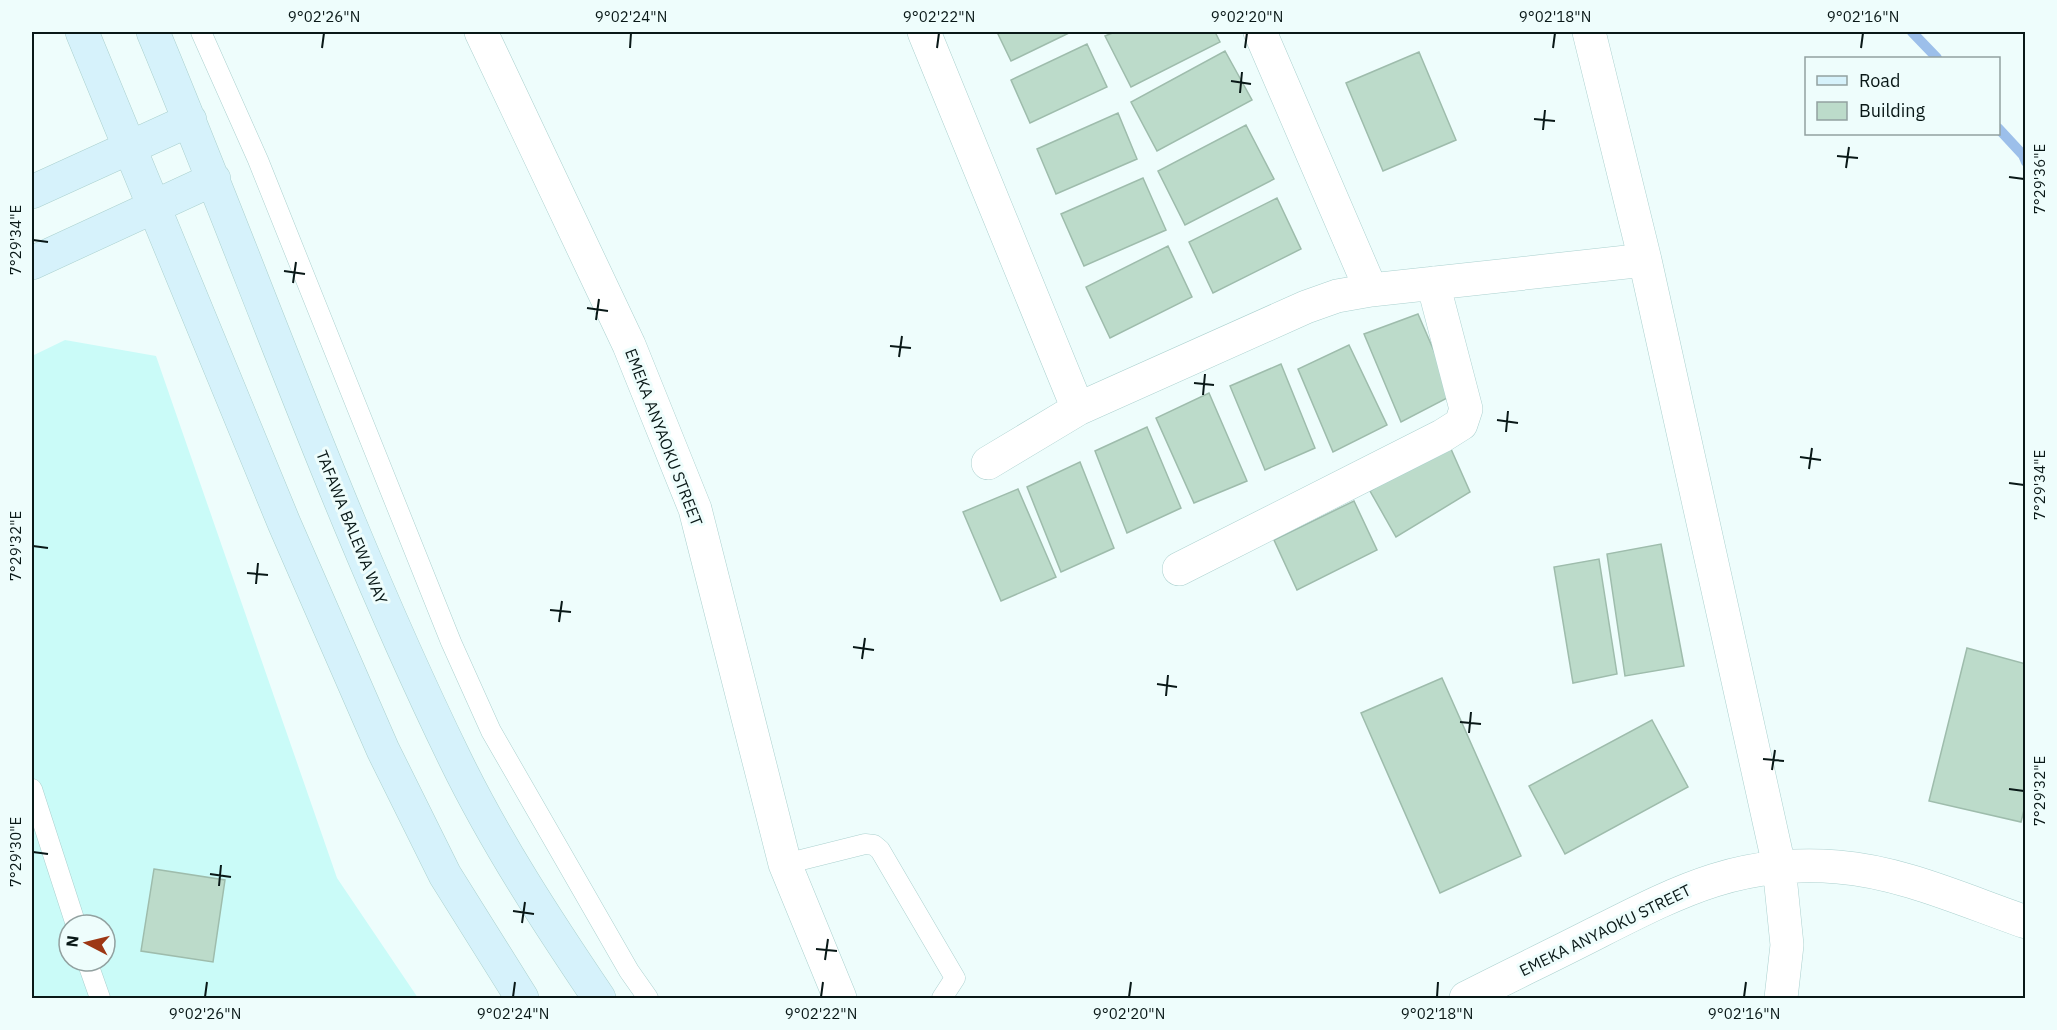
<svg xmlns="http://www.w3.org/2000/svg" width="2057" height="1030" viewBox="0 0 2057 1030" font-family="'IBM Plex Sans',sans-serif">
  <rect width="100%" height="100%" fill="#eefdfc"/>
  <path fill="#cafbf8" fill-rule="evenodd" d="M65 340 156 356 337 878 418 998H32V356ZM69 925H105V961H69Z"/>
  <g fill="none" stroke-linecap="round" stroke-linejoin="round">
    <path stroke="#9cbfea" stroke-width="10" d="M1912 32 1937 58
      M1998 128 2023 155 2026 162"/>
  </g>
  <path fill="#bcdbca" stroke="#9ebcac" stroke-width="1.5" d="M997 32H1071L1011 61Z
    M1115 32H1215L1220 42 1131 87 1105 36Z
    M1087 44 1107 87 1030 123 1011 80Z
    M1225 51 1252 100 1157 151 1131 102Z
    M1419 52 1456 140 1383 171 1346 83Z
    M1118 113 1137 159 1056 194 1037 149Z
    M1246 125 1274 179 1185 225 1158 171Z
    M1143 178 1166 230 1084 266 1061 214Z
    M1277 198 1301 249 1213 293 1189 242Z
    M1168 246 1192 297 1110 338 1086 287Z
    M1418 314 1453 395 1401 422 1364 334Z
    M1349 345 1387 425 1333 452 1298 369Z
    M1281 364 1315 448 1265 470 1230 386Z
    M1209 393 1247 481 1194 503 1156 418Z
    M1147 427 1181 508 1127 533 1095 451Z
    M1447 440 1470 492 1396 537 1370 491Z
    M1080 462 1114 548 1061 572 1027 487Z
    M1018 489 1056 577 1001 601 963 512Z
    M1354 501 1377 550 1297 590 1274 540Z
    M1661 544 1684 666 1625 676 1607 554Z
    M1599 559 1617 674 1573 683 1554 567Z
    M1967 648 2026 664V802L2021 822 1929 801Z
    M1442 678 1521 856 1440 893 1361 713Z
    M1652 720 1688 787 1565 854 1529 786Z
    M154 869 225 880 213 962 141 951Z"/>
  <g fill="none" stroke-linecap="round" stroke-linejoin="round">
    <defs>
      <path id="service" d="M201 32 258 160 451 642 491 731 629 971 648 998
        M32 789 76 925
        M785 864 865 844 874 845 880 850 955 978 942 998
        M87 961 100 998"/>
      <path id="minor" d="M481 32 629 345 695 509 785 864 840 998
        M924 32 1078 409
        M1260 32 1371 290
        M1589 32 1645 260 1779 866 1787 945 1781 998
        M988 463 1078 409 1306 307 1337 296 1371 290 1645 260
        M1179 569 1442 436 1461 424 1466 409 1433 283
        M1466 998C1509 976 1553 955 1596 933 1681 890 1740 859 1838 867 1902 872 1965 901 2026 922"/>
      <path id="secondary" d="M82 32 284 523 383 750 445 875 522 998
        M153 32C254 274 340 523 455 759 496 843 547 921 599 998
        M32 192 190 120
        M32 263 214 179"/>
    </defs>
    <use href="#service" stroke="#abd1cf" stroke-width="21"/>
    <use href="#minor" stroke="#abd1cf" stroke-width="34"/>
    <use href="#secondary" stroke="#abd1cf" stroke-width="34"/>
    <use href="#service" stroke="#fff" stroke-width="20"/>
    <use href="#minor" stroke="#fff" stroke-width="33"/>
    <use href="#secondary" stroke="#d6f2fb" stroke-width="33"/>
  </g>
  <path fill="none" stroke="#091817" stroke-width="2" d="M322 48 324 33M630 48 631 33M937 48 939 33M1245 48 1247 33M1553 48 1555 33M1861 48 1863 33M1231 81 1251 84M1240 93 1242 72M1534 119 1555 121M1543 130 1545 110M1837 156 1858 158M1846 168 1849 147M2009 177 2024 179M33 240 48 242M284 271 305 274M293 283 296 262M587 308 608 311M596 320 599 299M890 346 911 348M899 357 902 336M1194 383 1214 385M1203 395 1205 374M1497 420 1518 423M1506 432 1508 411M1800 457 1821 460M1809 469 1812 448M2009 483 2024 485M33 546 48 548M247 573 268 575M256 584 258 563M550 610 571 612M559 622 562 601M853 647 874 650M862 659 865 638M1157 684 1177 687M1166 696 1168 675M1460 722 1481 724M1469 733 1471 712M1763 759 1784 761M1772 770 1775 750M2009 789 2024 791M33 852 48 854M210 874 231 877M219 886 221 865M513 911 534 914M522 923 525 902M816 949 837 951M825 960 828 939M205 997 207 982M513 997 515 982M821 997 823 982M1129 997 1131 982M1437 997 1438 982M1744 997 1746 982"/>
  <g text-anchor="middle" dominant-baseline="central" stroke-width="6" stroke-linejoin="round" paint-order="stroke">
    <g font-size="16" fill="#091817" stroke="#eefdfc">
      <text transform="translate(664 437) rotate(69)">EMEKA ANYAOKU STREET</text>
      <text transform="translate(352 527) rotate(68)">TAFAWA BALEWA WAY</text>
      <text transform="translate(1605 930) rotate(-26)">EMEKA ANYAOKU STREET</text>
    </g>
  </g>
  <rect width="2057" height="1030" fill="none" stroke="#eefdfc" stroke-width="66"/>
  <rect x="1805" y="57" width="195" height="78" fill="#eefdfc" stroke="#92a1a0" stroke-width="1.5"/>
  <rect x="1817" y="76" width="30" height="9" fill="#d6f2fb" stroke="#92a1a0" stroke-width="1.5"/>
  <text x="1859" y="87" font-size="18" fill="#091817">Road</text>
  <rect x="1817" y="102" width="30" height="18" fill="#bcdbca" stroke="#92a1a0" stroke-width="1.5"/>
  <text x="1859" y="117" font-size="18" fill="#091817">Building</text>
  <g transform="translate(87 943) rotate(277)"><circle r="28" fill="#eefdfc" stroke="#92a1a0" stroke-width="1.5"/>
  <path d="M0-4.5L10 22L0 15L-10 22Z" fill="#9d3714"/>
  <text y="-9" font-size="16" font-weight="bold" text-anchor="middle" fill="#091817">N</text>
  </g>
  <rect x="33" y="33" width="1991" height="964" fill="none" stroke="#091817" stroke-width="2"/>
  <g font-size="15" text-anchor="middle" fill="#091817">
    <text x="324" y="22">9°02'26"N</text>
    <text x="631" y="22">9°02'24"N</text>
    <text x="939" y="22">9°02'22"N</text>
    <text x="1247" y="22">9°02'20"N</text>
    <text x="1555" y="22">9°02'18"N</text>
    <text x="1863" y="22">9°02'16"N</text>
    <text transform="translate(2040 179) rotate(-90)" y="5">7°29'36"E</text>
    <text transform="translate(16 240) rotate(-90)" y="5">7°29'34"E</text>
    <text transform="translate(2040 485) rotate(-90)" y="5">7°29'34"E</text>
    <text transform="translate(16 546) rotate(-90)" y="5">7°29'32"E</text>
    <text transform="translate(2040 791) rotate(-90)" y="5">7°29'32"E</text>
    <text transform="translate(16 852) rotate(-90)" y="5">7°29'30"E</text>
    <text x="205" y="1019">9°02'26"N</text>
    <text x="513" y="1019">9°02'24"N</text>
    <text x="821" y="1019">9°02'22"N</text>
    <text x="1129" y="1019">9°02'20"N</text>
    <text x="1437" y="1019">9°02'18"N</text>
    <text x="1744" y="1019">9°02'16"N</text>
  </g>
</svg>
